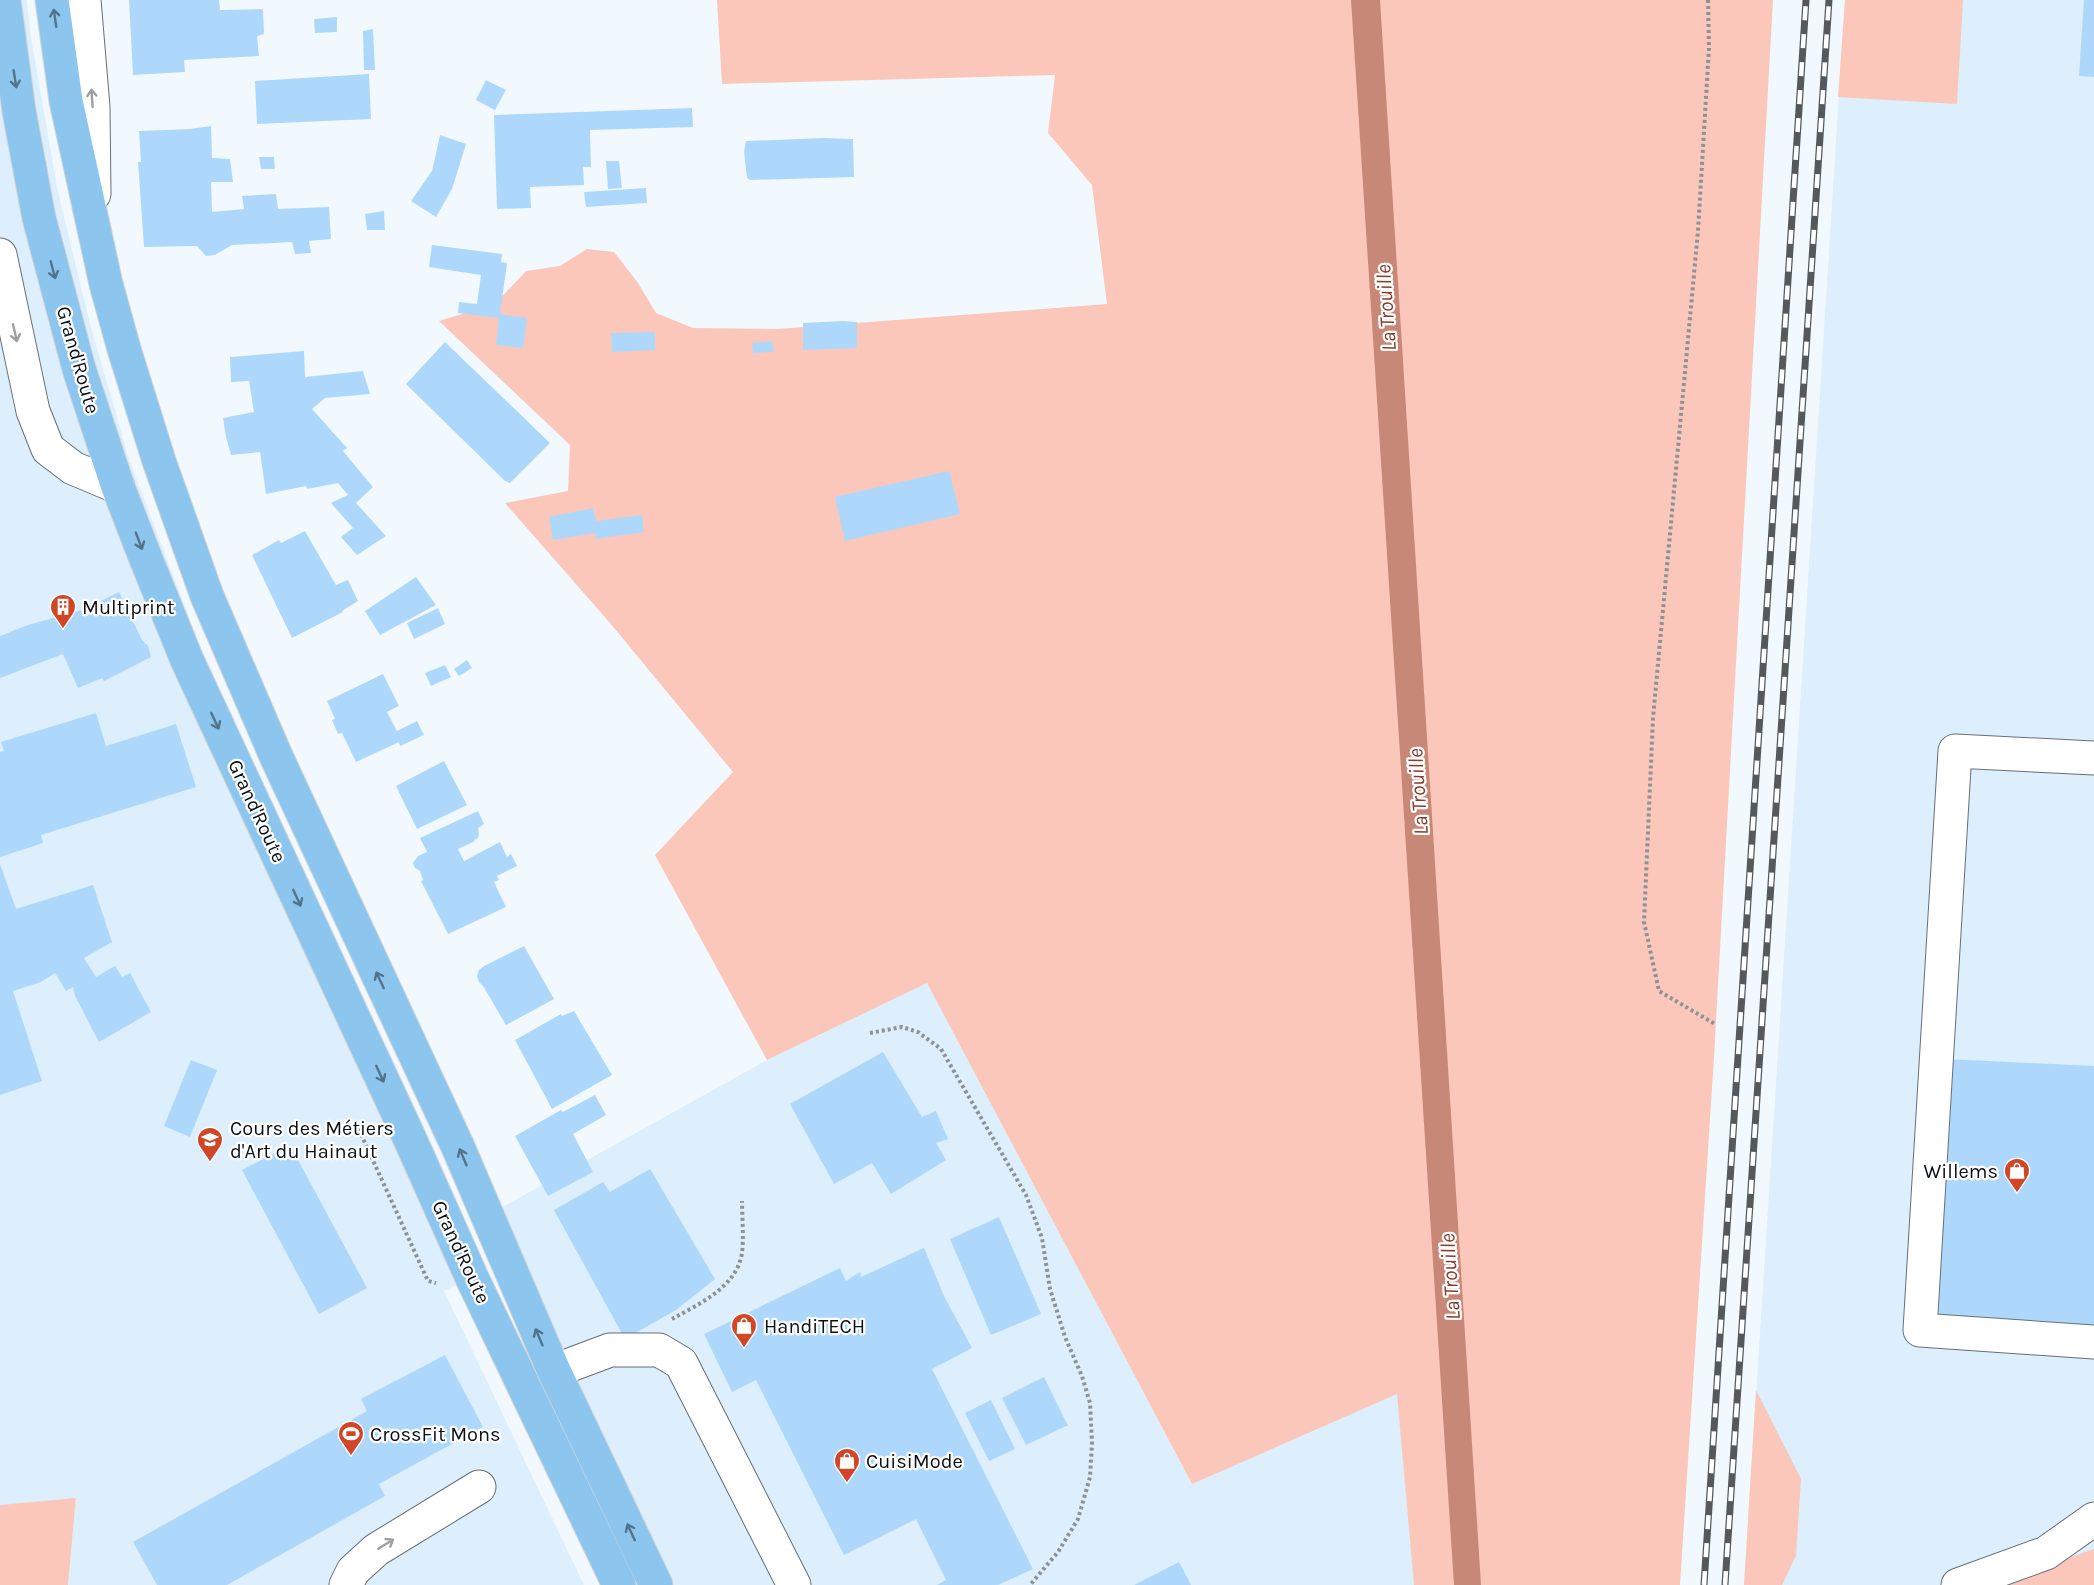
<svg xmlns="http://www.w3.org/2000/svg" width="2094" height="1585" viewBox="0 0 2094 1585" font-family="Karla,sans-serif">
  <rect width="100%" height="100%" fill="#f2f9fe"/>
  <path fill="#ddeefc" d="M0 0H27L30 32 58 192 90 324 129 459 202 652 187 659 472 1278 444 1291 584 1585H68L76 1499 0 1505Z
    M1845 0H2094V1585H1744Z
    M927 983 1192 1484 1398 1392 1414 1585H656L488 1215 767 1060Z"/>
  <path fill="#fbc7ba" d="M717 0H1773L1714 1057 1680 1585H1414L1397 1394 1192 1484 927 983 767 1060 655 855 733 772 610 623 505 503 568 491 570 445 439 321 495 304 526 271 560 266 587 249 614 252 638 283 656 313 693 328 777 329 1107 304 1092 185 1048 133 1055 75 722 84Z
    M1845 0H1963L1957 104 1838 97Z
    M1756 1390 1801 1479 1796 1556 1782 1585H1744Z
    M76 1498 68 1585H0V1505Z
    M2094 1549V1585H1992Z"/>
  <path fill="#c88878" d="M1351 0H1380L1481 1585H1454Z"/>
  <path fill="#aed8fb" d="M129 0H219L220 10 263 9 264 34 257 36 259 56 184 60 185 72 133 75Z
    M2084 0H2094V77L2079 76Z
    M337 17V32L315 33 314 19Z
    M373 29 375 70H364L363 31Z
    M369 74 371 119 257 124 255 81Z
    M486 80 506 90 495 110 476 100Z
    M692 108 693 127 590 130 591 167H583L584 185 530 187 531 208 497 209 494 115Z
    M211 126 212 158 230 159 233 182H211L212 212 244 209 242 196 276 194 278 209 329 207 331 239 309 241 311 253 295 254 292 242 232 245 215 255 206 256 197 246 144 247 138 162H141L139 131 190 129Z
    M440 135 466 144 452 189 436 217 411 201 432 171Z
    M824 138 853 139 854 177 750 180 747 178 744 152 746 141Z
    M259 157H274L275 169H261Z
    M606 161H619L622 188 608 189Z
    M646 188 647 203 586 207 584 192Z
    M384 211 385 230H367L365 214Z
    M432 245 502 254 501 262 507 263 500 314 527 318 523 348 496 345 499 318 458 313 459 302 477 304 481 275 429 267Z
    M843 321 857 322V348L803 350V323Z
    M655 332V350L612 352 611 333Z
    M772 341 774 352 753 353 752 343Z
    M445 342 550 443 510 483 505 481 406 384Z
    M304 351 305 377 363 371 370 394 325 398 312 409 347 448 343 451 373 487 356 503 386 536 357 555 341 537 353 528 331 503 348 495 338 483 307 489 306 486 266 494 260 452 231 455 226 437 223 418 254 412 249 381 231 382 230 357Z
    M949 471 960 514 845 541 835 497Z
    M593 508 596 521 642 515 644 532 596 539 595 533 553 540 549 517Z
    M305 531 336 585 348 580 358 601 342 611 343 612 292 638 252 555 279 540 281 543Z
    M416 577 436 605 380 635 365 611Z
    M119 592 142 640 148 646 151 657 104 681 102 678 78 688 63 654 0 678V636L28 625 82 610Z
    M438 608 445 624 414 639 407 623Z
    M467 660 472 668 459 676 454 669Z
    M445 665 451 677 431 686 425 673Z
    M383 674 399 706 387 712 397 731 417 721 424 735 400 746 399 742 356 762 342 733 338 734 332 720 335 719 327 701Z
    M96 713 106 746 176 724 196 787 41 835 43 843 0 857V752L4 751 1 742Z
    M444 761 467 805 417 829 396 786Z
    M478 811 484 824 478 828 479 834 478 838 474 840 475 841 458 849 464 861 500 842 507 857 511 854 517 866 497 876 499 880 494 882 506 907 448 934 421 881 423 880 420 871 415 868 413 863 418 856 427 852 420 838Z
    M0 864 16 909 93 885 112 942 84 958 96 977 115 966 122 977 130 973 151 1012 99 1042 75 996 73 987 66 991 55 973 41 982 13 991 42 1081 0 1095Z
    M524 946 554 999 506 1025 483 986 479 982 477 976 479 970 484 966Z
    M574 1011 612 1075 552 1109 515 1040 561 1014 562 1016Z
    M883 1052 922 1117 936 1111 948 1139 936 1143 946 1160 891 1194 872 1163 834 1184 790 1104Z
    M1947 1059 2094 1066V1329L1934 1321Z
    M191 1060 217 1070 190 1137 164 1126Z
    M595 1095 606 1115 573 1134 593 1172 548 1196 515 1136 561 1110 563 1112Z
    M290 1145 367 1288 319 1314 242 1170Z
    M650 1169 715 1279 676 1310 625 1339 554 1210 603 1182 610 1192Z
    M999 1217 1041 1314 991 1335 950 1239Z
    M924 1248 944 1296 972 1348 932 1369 1033 1569 998 1585H937L946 1580 916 1519 844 1555 756 1380 732 1392 704 1334 840 1268 846 1281 860 1272 861 1277Z
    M445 1355 483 1427 379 1484 385 1496 227 1585H157L133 1542 367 1411 361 1399Z
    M1044 1377 1068 1426H1066L1026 1445 1002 1398Z
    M991 1400 1015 1449 989 1461 965 1413Z
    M1179 1562 1191 1585H1134Z"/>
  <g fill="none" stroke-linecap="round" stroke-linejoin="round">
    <defs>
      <path id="minor" d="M84 0 93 107 94 194
        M0 255 33 411 48 449 73 468 118 487
        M2094 758 1955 751 1920 1330 2094 1342
        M554 1371 610 1350H659L681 1363 794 1585
        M346 1585 353 1571 376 1550 479 1487
        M1958 1585 2046 1553 2094 1519"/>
      <path id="major" d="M4 0 19 111 39 218 79 369 118 487 146 559 187 660 409 1137 472 1278 619 1585
        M52 0 66 101 106 284 124 349 159 461 207 596 276 756 458 1147 554 1371 656 1585"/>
    </defs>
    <use href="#minor" stroke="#666f77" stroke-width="35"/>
    <use href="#major" stroke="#d3d4d4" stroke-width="35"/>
    <path stroke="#8c9296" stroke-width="4" stroke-dasharray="3 3" stroke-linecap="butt" d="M1708 0 1709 48 1698 231 1653 718 1644 922 1659 991 1715 1024
      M870 1033 902 1027 918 1032 941 1049 1026 1195 1042 1238 1050 1289 1065 1337 1082 1376 1090 1403 1092 1443 1090 1477 1078 1519 1058 1552 1030 1585
      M363 1123 360 1132 428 1281 436 1283
      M672 1319C699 1304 737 1287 742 1253 744 1237 742 1218 742 1201"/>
    <use href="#minor" stroke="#fff" stroke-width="33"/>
    <use href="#major" stroke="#8cc6ee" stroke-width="33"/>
    <defs>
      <path id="rail" d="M1704 1585 1806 0
        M1725 1585 1829 0"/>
    </defs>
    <use href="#rail" stroke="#54595d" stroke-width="7"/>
    <use href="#rail" stroke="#fff" stroke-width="4.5" stroke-dasharray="14" stroke-linecap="butt"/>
  </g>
  <defs><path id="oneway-shaft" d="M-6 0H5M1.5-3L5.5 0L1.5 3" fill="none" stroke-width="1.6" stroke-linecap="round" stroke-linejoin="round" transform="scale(1.5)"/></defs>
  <g stroke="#52748b">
    <use href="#oneway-shaft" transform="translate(55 18) rotate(-98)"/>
    <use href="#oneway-shaft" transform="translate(15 79) rotate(81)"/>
    <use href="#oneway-shaft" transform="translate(53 270) rotate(75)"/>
    <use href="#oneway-shaft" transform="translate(139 541) rotate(69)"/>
    <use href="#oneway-shaft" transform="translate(215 721) rotate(65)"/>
    <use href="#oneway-shaft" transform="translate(297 898) rotate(65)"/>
    <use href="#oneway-shaft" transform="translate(380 980) rotate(-115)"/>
    <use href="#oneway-shaft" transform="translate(380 1074) rotate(65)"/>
    <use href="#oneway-shaft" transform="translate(463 1157) rotate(-113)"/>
    <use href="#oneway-shaft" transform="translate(539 1337) rotate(-113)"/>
    <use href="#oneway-shaft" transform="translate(631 1532) rotate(-115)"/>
  </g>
  <g stroke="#9d9fa0">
    <use href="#oneway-shaft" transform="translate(92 98) rotate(-94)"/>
    <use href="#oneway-shaft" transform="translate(15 333) rotate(77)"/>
    <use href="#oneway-shaft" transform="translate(386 1544) rotate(-32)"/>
  </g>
  <defs>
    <symbol id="building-pin" viewBox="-11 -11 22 30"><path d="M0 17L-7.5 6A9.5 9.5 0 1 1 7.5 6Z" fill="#d04626" stroke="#fff"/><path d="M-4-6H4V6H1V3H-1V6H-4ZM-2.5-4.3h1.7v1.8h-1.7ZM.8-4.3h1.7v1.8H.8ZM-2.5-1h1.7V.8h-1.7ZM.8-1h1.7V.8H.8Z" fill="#fff"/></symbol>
    <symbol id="school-pin" viewBox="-11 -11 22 30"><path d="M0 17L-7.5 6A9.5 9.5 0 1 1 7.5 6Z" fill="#d04626" stroke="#fff"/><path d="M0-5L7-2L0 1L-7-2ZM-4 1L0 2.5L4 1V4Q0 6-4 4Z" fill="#fff"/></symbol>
    <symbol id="shop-pin" viewBox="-11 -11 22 30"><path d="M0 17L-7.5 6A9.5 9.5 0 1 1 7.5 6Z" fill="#d04626" stroke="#fff"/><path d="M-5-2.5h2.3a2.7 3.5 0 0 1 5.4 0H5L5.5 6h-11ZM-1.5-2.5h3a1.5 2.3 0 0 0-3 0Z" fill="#fff"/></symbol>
    <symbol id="stadium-pin" viewBox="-11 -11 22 30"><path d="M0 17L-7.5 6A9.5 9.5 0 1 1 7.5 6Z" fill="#d04626" stroke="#fff"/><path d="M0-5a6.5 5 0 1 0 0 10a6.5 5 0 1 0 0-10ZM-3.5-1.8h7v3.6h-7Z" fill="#fff"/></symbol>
  </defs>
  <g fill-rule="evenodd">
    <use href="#building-pin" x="48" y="592" width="30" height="40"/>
    <use href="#school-pin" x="195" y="1125" width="30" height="40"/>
    <use href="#shop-pin" x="2002" y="1156" width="30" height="40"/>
    <use href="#shop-pin" x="729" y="1311" width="30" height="40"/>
    <use href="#stadium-pin" x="336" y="1419" width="30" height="40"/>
    <use href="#shop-pin" x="832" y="1446" width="30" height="40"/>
  </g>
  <g text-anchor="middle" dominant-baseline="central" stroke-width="4.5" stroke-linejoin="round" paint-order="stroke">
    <g font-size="20" fill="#0b0f12" stroke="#fff">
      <text transform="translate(78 360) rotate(74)">Grand'Route</text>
      <text transform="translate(257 811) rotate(65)">Grand'Route</text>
      <text transform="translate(461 1252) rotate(65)">Grand'Route</text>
    </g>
    <g font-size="20" fill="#0b0f12" stroke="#fff" text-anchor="start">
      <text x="82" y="607">Multiprint</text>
      <text x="230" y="1128">Cours des Métiers<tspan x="230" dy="23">d'Art du Hainaut</tspan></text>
      <text x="1998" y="1171" text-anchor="end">Willems</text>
      <text x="764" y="1326">HandiTECH</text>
      <text x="370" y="1434">CrossFit Mons</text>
      <text x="866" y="1461">CuisiMode</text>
    </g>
    <g font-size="21" font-style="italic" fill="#893a28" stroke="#fff">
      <text transform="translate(1386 308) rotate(-94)">La Trouille</text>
      <text transform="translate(1418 792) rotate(-94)">La Trouille</text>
      <text transform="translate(1450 1277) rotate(-94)">La Trouille</text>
    </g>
  </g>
</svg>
